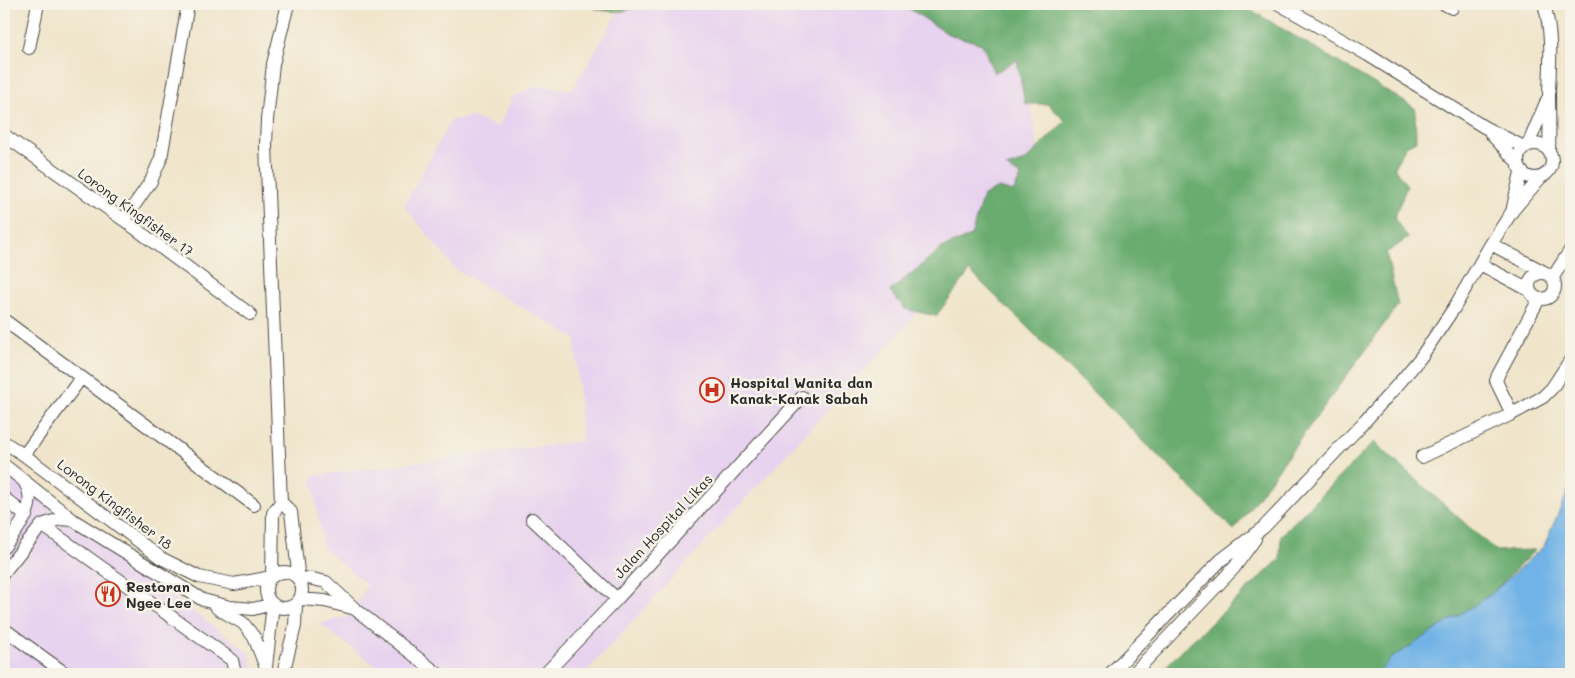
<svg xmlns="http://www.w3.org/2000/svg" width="1575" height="678" viewBox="0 0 1575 678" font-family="Mali,sans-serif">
  <rect width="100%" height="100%" fill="#f7f3e8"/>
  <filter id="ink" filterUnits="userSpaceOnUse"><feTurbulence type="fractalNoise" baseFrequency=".02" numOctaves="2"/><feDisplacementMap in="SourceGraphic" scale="10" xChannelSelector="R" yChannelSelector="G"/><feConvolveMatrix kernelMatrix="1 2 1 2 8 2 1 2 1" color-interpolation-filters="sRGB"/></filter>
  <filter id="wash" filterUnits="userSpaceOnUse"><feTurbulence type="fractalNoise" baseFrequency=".0096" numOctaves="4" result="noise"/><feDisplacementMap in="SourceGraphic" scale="20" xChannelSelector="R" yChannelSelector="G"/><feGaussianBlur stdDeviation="1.12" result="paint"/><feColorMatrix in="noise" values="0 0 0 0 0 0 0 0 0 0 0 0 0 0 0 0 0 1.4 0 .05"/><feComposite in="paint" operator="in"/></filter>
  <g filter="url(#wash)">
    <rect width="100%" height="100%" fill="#f0e5cb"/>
    <path fill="#e7d2ef" d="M623 4H915L1024 55 1041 173 985 239 584 674H387L320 624 352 615 367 585 323 548 312 476 582 441 575 338 456 270 404 206 451 120 472 117 498 127 513 97 537 86 573 89Z
      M4 473 250 653 253 674H4Z"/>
    <path fill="#6bac6f" stroke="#4b6c4d" d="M585 4H640C625 16 600 12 585 4Z
      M902 4H1241L1415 108 1416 141 1406 146 1394 167 1407 186 1394 218 1408 238 1386 253 1398 305 1234 530 970 271 936 316 905 309 890 291 942 248 971 236 983 195 999 188 1013 192 1021 176 1006 167 1025 161 1065 121 1048 104H1025L1017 60 994 73 982 44 948 34Z
      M1374 442 1496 551 1535 550 1490 595 1390 659 1378 674H1159L1181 651 1280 559 1281 535Z"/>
    <path fill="#71b3e6" stroke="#4e6f88" d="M1571 484V674H1378L1390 659 1490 595 1544 546Z"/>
  </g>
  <g filter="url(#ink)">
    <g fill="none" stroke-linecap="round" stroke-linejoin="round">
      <defs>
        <path id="minor" d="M1279 4 1368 55 1484 127 1524 147
          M1444 4 1452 8
          M1544 4C1553 36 1550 60 1549 92 1549 112 1550 131 1549 150
          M29 48 38 4
          M1491 134 1517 162
          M4 135 124 220 250 314
          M1518 161a17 17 0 1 1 34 0a17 17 0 1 1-34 0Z
          M1528 145 1547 100
          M1513 207 1521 172
          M124 220 151 181 161 158 188 4
          M1491 244 1546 273
          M1480 264 1529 290
          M1529 286a13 13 0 1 1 26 0a13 13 0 1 1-26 0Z
          M1553 277 1571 249
          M4 320 254 505
          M1512 414 1496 381 1498 375 1539 299
          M4 442 24 455 161 558 199 577 234 584 272 577 273 513 281 502 266 145 267 120 273 64 288 4
          M24 455 81 378
          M1422 457 1512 414 1543 397 1552 388 1571 359
          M4 465 73 520 203 600 230 607 253 609 273 604 266 667 264 674
          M4 498 26 516
          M281 502 291 512 299 580 308 578 326 582 355 609 438 674
          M532 519 617 599
          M42 525 232 660 235 674
          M4 547C18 528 39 507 25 483
          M4 572 42 525 60 519 73 520
          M266 590a18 18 0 1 1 36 0a18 18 0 1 1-36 0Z
          M300 599 325 601 352 608
          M217 608 243 623 254 637 265 665
          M4 629 66 674
          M283 674 295 626 296 604
          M545 674 617 599 802 397
          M1110 674 1221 560 1264 527 1365 421 1401 381 1421 357 1454 308 1491 244 1513 210 1541 177
          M1133 674 1234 568 1255 539"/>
      </defs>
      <use href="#minor" stroke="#494743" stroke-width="14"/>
      <use href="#minor" stroke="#fff" stroke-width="12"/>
    </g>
  </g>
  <defs>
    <symbol id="hospital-ring" viewBox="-11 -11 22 22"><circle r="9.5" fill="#f7f3e8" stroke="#c8321e" stroke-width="1.5"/><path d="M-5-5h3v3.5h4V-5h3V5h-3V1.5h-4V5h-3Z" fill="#c8321e"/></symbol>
    <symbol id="restaurant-ring" viewBox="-11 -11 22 22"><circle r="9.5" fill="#f7f3e8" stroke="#c8321e" stroke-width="1.5"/><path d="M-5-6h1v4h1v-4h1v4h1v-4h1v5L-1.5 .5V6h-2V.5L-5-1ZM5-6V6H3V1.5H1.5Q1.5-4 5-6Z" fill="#c8321e"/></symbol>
  </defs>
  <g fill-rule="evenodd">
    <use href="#hospital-ring" x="698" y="376" width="28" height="28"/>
    <use href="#restaurant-ring" x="94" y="580" width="28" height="28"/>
  </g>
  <g text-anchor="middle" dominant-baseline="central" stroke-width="5" stroke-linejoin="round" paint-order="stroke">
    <g font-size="14" fill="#2b2b2b" stroke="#f7f3e8">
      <text transform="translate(136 212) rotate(36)">Lorong Kingfisher 17</text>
      <text transform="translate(115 504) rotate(37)">Lorong Kingfisher 18</text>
      <text transform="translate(663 526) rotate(-47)">Jalan Hospital Likas</text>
    </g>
    <g font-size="14" font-weight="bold" fill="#2b2b2b" stroke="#f7f3e8" text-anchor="start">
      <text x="730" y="382">Hospital Wanita dan<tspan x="730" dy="16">Kanak-Kanak Sabah</tspan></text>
      <text x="126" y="586">Restoran<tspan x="126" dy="16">Ngee Lee</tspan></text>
    </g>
  </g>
  <rect width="1575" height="678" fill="none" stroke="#f7f3e8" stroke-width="20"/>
</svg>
